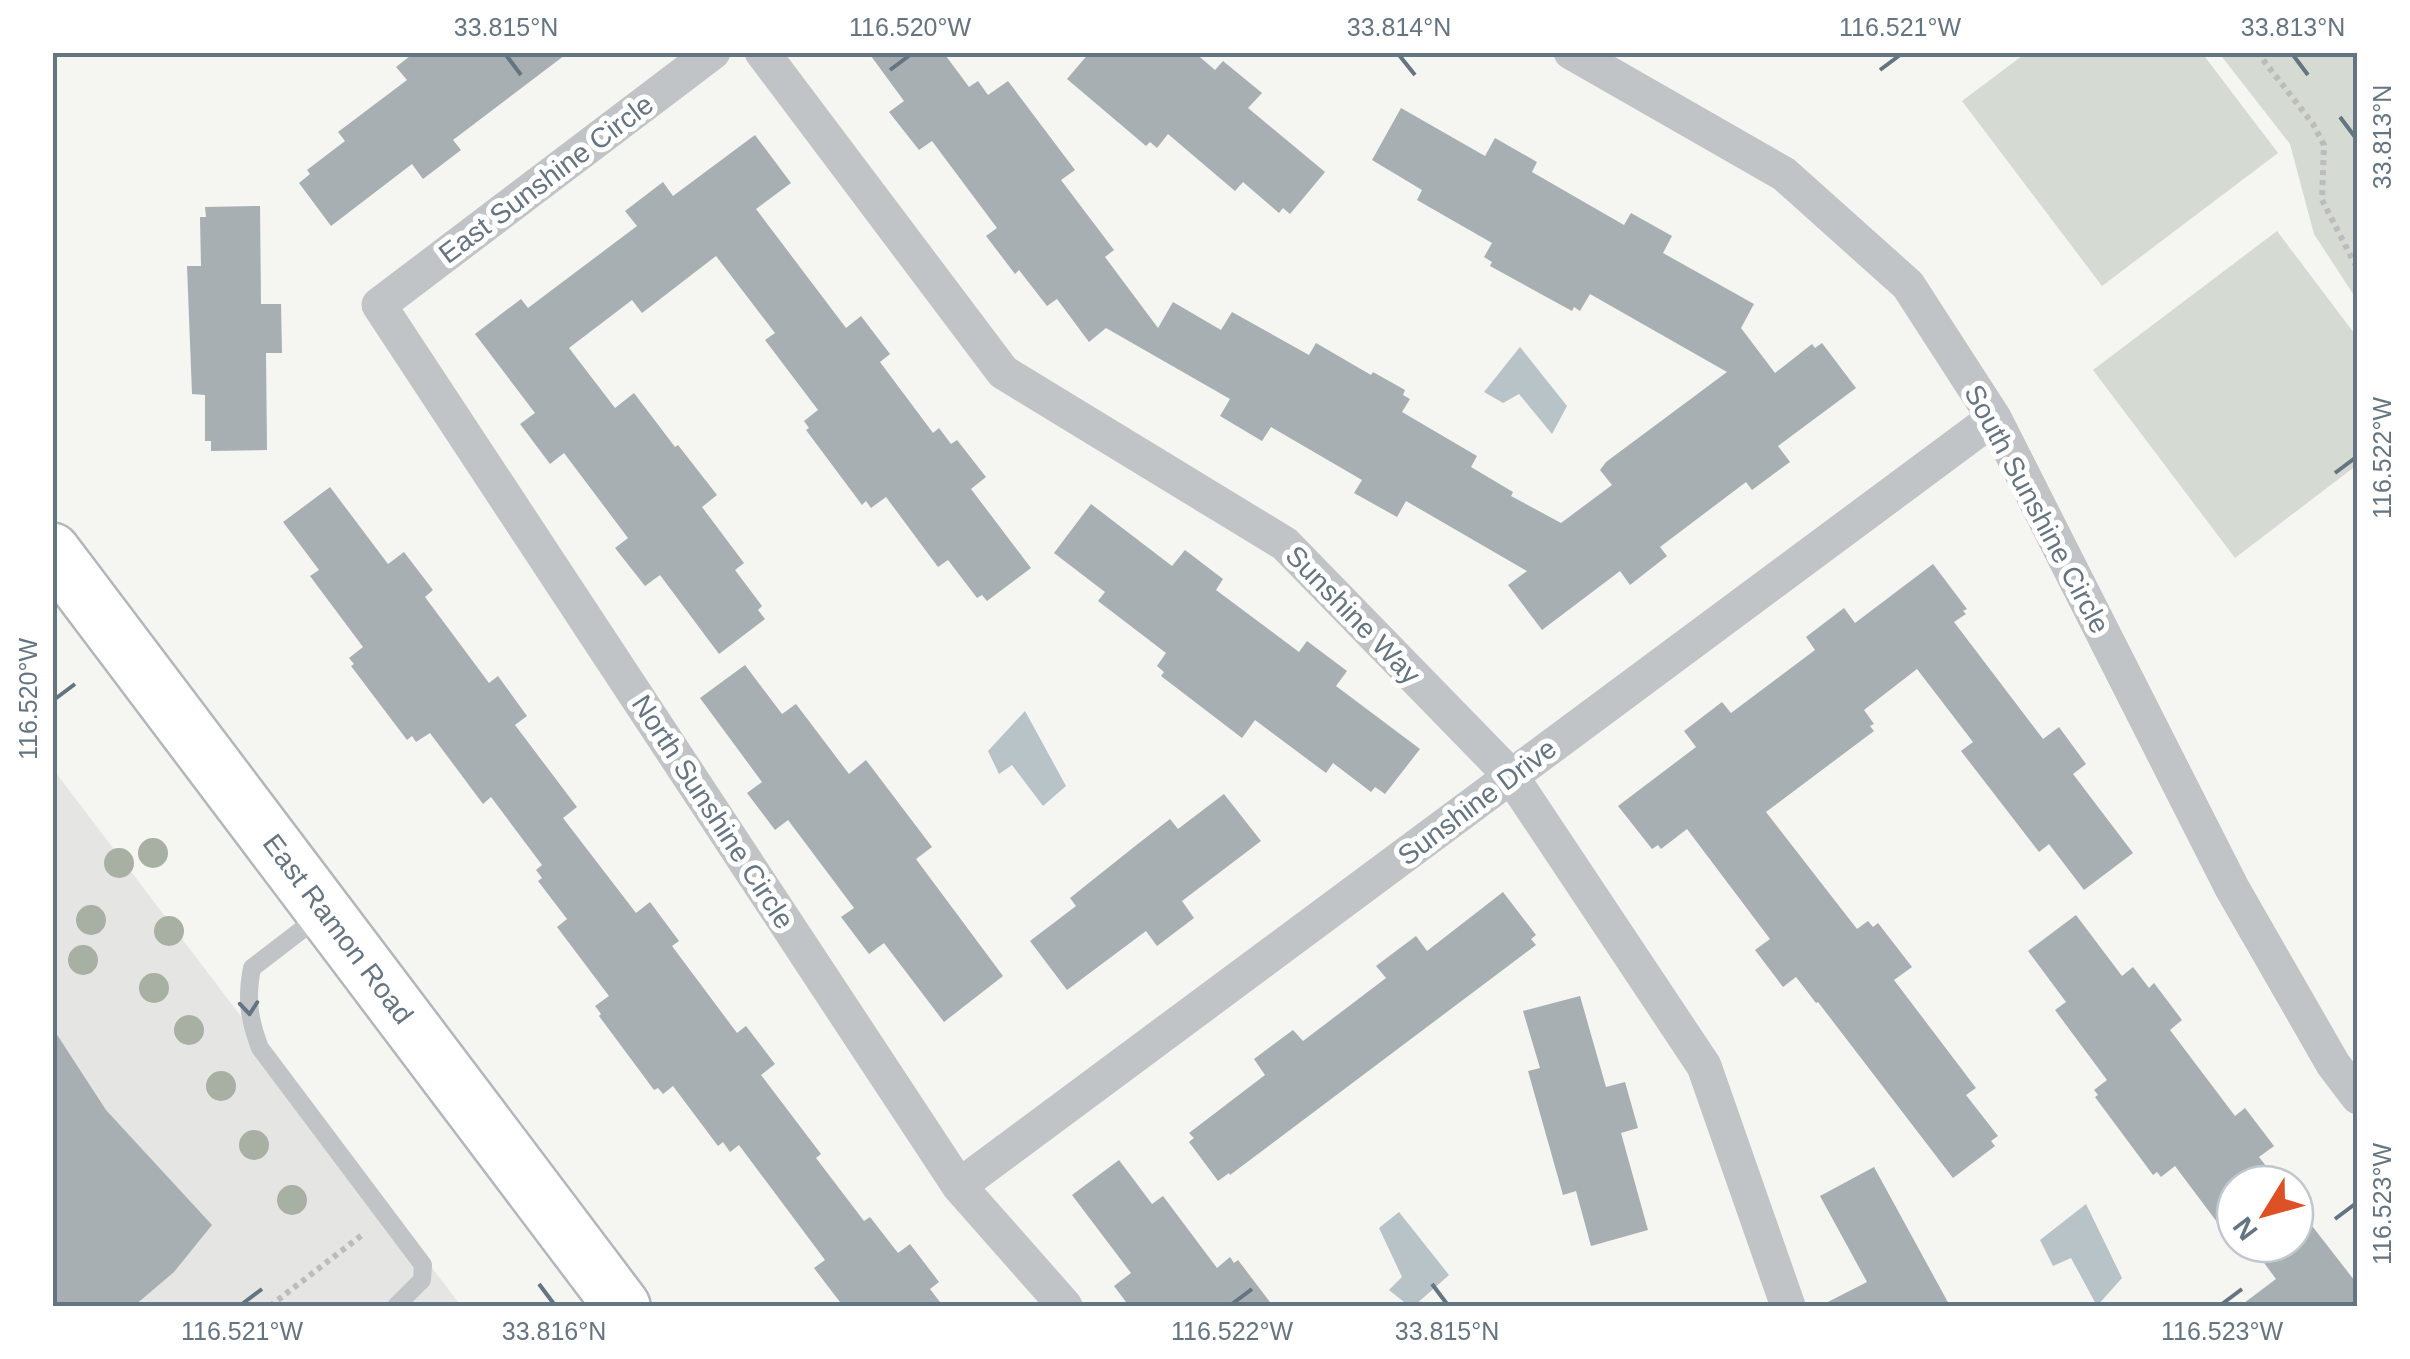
<svg xmlns="http://www.w3.org/2000/svg" width="2410" height="1359" viewBox="0 0 2410 1359" font-family="Arial,sans-serif">
  <rect width="100%" height="100%" fill="#f5f5f1"/>
  <path fill="#e5e6e4" d="M53 769 461 1306H53Z"/>
  <path fill="#d5dbd2" d="M2026 53H2202L2278 153 2102 286 1962 101Z
    M2219 53H2357V300L2314 234 2290 144Z
    M2277 231 2357 337V465L2235 558 2093 370Z"/>
  <path fill="#b7c3c7" d="M1520 347 1567 406 1552 434 1519 394 1503 403 1484 392Z
    M1025 711 1066 786 1043 806 1012 765 999 774 988 751Z
    M2086 1204 2122 1278 2097 1306 2071 1258 2053 1266 2040 1240Z
    M1399 1212 1449 1275 1414 1306H1409L1389 1290 1402 1277 1379 1228Z"/>
  <path fill="#a7afb3" d="M415 52H569L453 140 461 150 423 179 412 164 331 226 299 183 310 174 307 170 345 141 338 132 407 80 396 67Z
    M868 52H943L969 87 978 81 988 95 1008 81 1075 170 1061 180 1114 250 1105 257 1158 328 1173 302 1221 330 1232 312 1309 355 1316 343 1371 375 1373 372 1405 390 1403 395 1410 399 1402 412 1477 456 1471 467 1513 492 1511 496 1561 523 1612 485 1600 470 1606 462 1727 372 1590 294 1580 311 1574 307 1572 311 1490 266 1492 262 1484 257 1492 243 1417 200 1422 190 1372 160 1401 108 1485 156 1495 138 1537 162 1532 172 1624 225 1631 213 1672 236 1663 253 1754 304 1741 328 1775 373 1812 344 1815 348 1822 343 1856 388 1778 446 1790 462 1752 490 1746 482 1660 547 1667 556 1630 585 1620 571 1542 630 1508 585 1527 571 1406 501 1397 517 1354 493 1362 480 1271 427 1262 441 1220 416 1230 399 1106 328 1089 342 1057 299 1047 306 1019 270 1015 274 986 236 997 228 932 141 919 150 889 112 904 101Z
    M1090 52H1194L1215 70 1223 61 1262 93 1248 108 1325 172 1290 214 1283 208 1279 213 1243 182 1235 191 1168 134 1157 148 1150 142 1146 146 1067 79Z
    M755 135 791 183 756 209 846 328 861 316 890 354 880 362 933 433 939 428 951 444 957 440 986 477 971 489 1031 568 987 601 982 595 977 598 948 560 938 567 886 497 871 508 866 501 862 505 806 430 809 428 804 421 818 410 765 340 775 333 716 256 642 313 632 300 569 348 615 408 634 393 675 447 678 445 717 495 702 507 744 563 735 570 762 606 758 610 765 619 719 654 660 575 645 586 615 548 628 538 564 453 550 464 520 424 535 413 475 334 521 299 528 308 637 226 625 211 663 182 673 196Z
    M260 206 261 304H281L282 353H266L267 450 211 451V441H205V395L192 394 187 266H201L200 217H206L205 207Z
    M330 487 388 564 404 552 433 590 425 597 489 683 498 676 527 716 515 725 577 807 563 818 636 913 650 902 679 941 672 946 737 1033 746 1026 775 1064 761 1075 821 1154 816 1158 864 1221 870 1217 898 1253 910 1244 939 1282 930 1289 943 1306H843L814 1268 825 1260 739 1145 730 1152 723 1142 718 1146 673 1086 663 1094 658 1088 654 1090 599 1016 601 1014 595 1006 609 996 557 927 567 919 538 881 542 878 536 870 542 865 491 797 483 804 430 733 416 742 412 736 407 740 351 666 354 664 349 658 363 647 310 576 319 570 283 522Z
    M1091 504 1172 566 1185 550 1223 579 1216 590 1299 652 1307 641 1347 671 1336 686 1420 749 1385 794 1375 787 1371 792 1333 763 1326 773 1255 720 1242 738 1161 676 1164 672 1157 666 1166 653 1098 601 1105 592 1054 553Z
    M1933 564 1967 609 1963 611 1966 614 1954 622 2043 739 2059 727 2086 764 2073 774 2133 853 2084 890 2049 844 2039 852 1961 751 1973 742 1917 669 1864 710 1874 724 1870 726 1874 731 1766 812 1857 929 1868 921 1873 927 1878 923 1912 967 1894 980 1976 1088 1966 1095 1998 1136 1991 1141 1995 1146 1953 1178 1818 1002 1816 1003 1796 977 1783 987 1755 950 1770 939 1687 829 1661 849 1658 845 1652 849 1618 806 1696 747 1684 731 1722 702 1731 713 1815 650 1806 637 1844 608 1855 623Z
    M745 665 782 714 796 704 849 774 866 760 932 847 916 859 1003 976 944 1022 884 943 869 954 841 917 854 908 788 820 775 830 747 793 762 782 700 698Z
    M1224 794 1261 841 1182 901 1194 918 1157 946 1146 931 1067 990 1030 941 1076 906 1070 898 1139 843 1170 819 1178 829Z
    M1503 892 1536 935 1531 939 1536 945 1230 1175 1229 1173 1218 1181 1189 1142 1194 1138 1189 1133 1265 1075 1254 1059 1293 1030 1303 1041 1386 978 1376 966 1416 936 1427 951Z
    M2076 915 2122 976 2133 967 2149 988 2154 983 2182 1020 2170 1030 2235 1116 2245 1108 2274 1146 2259 1157 2280 1184H2235V1228L2226 1234 2175 1166 2161 1177 2157 1172 2153 1175 2095 1097 2098 1095 2094 1090 2107 1080 2055 1010 2066 1002 2028 951Z
    M1580 996 1606 1087 1625 1082 1638 1128 1621 1133 1648 1230 1591 1246 1576 1191 1563 1195 1528 1071 1540 1068 1523 1011Z
    M52 1027 106 1110 212 1225 174 1272 134 1306H52Z
    M1119 1160 1152 1204 1163 1196 1217 1268 1230 1257 1234 1263 1238 1260 1273 1306H1129L1114 1286 1131 1273 1072 1195Z
    M1874 1167 1950 1306H1820L1867 1282 1820 1196Z
    M2295 1204 2358 1285V1306H2240L2276 1279 2250 1244H2295Z"/>
  <g fill="none" stroke-linecap="round" stroke-linejoin="round">
    <defs>
      <path id="primary" d="M52 551 622 1306"/>
    </defs>
    <use href="#primary" stroke="#b3b7bb" stroke-width="60"/>
    <path stroke="#babcbe" stroke-width="6" stroke-dasharray="5 5" stroke-linecap="butt" d="M2257 52 2313 124 2324 145 2322 200 2358 270
      M270 1306 362 1235"/>
    <path stroke="#c0c4c7" stroke-width="18" d="M321 915 252 968C246 999 249 1019 260 1048L423 1265 422 1280 396 1306"/>
    <path stroke="#c0c4c7" stroke-width="35" d="M713 52 379 305 959 1186 1065 1306
      M762 52 1003 372 1285 544 1511 776 1704 1066 1788 1306
      M1571 52 1784 174 1908 285 1994 418 2232 888 2333 1064 2358 1097
      M959 1186 1994 418"/>
    <use href="#primary" stroke="#fff" stroke-width="55"/>
  </g>
  <g fill="#a7b0a3">
    <circle cx="153" cy="853" r="15"/>
    <circle cx="119" cy="863" r="15"/>
    <circle cx="91" cy="920" r="15"/>
    <circle cx="169" cy="931" r="15"/>
    <circle cx="83" cy="960" r="15"/>
    <circle cx="154" cy="988" r="15"/>
    <circle cx="189" cy="1030" r="15"/>
    <circle cx="221" cy="1086" r="15"/>
    <circle cx="254" cy="1145" r="15"/>
    <circle cx="292" cy="1200" r="15"/>
  </g>
  <defs><path id="oneway-chevron" d="M-2-3.5L2.5 0L-2 3.5" fill="none" stroke-width="1.6" stroke-linecap="round" stroke-linejoin="round" transform="scale(2.5)"/></defs>
  <use stroke="#647481" href="#oneway-chevron" transform="translate(249 1008) rotate(85)"/>
  <path fill="none" stroke="#647481" stroke-width="4" d="M506 55 521 75M1399 55 1415 75M2293 55 2308 75M890 70 910 55M1880 70 1900 55M2340 117 2355 137M2335 473 2355 458M55 699 75 684M2335 1219 2355 1204M539 1284 554 1304M1432 1284 1447 1304M242 1304 262 1289M1232 1304 1252 1289M2222 1304 2242 1289"/>
  <g text-anchor="middle" dominant-baseline="central" stroke-width="10" stroke-linejoin="round" paint-order="stroke">
    <g font-size="28" fill="#647481" stroke="#fff">
      <text transform="translate(546 179) rotate(-37)">East Sunshine Circle</text>
      <text transform="translate(2037 509) rotate(62)">South Sunshine Circle</text>
      <text transform="translate(1353 615) rotate(46)">Sunshine Way</text>
      <text transform="translate(1477 802) rotate(-37)">Sunshine Drive</text>
      <text transform="translate(713 812) rotate(57)">North Sunshine Circle</text>
      <text transform="translate(338 929) rotate(53)">East Ramon Road</text>
    </g>
  </g>
  <rect width="2410" height="1359" fill="none" stroke="#ffffff" stroke-width="110"/>
  <g transform="translate(2265 1214) rotate(233)"><circle r="48" fill="#ffffff" stroke="#c1c7cd" stroke-width="2.5"/>
  <path d="M0-8L18 38L0 25L-18 38Z" fill="#de5127"/>
  <text y="-15" font-size="28" font-weight="bold" text-anchor="middle" fill="#647481">N</text>
  </g>
  <rect x="55" y="55" width="2300" height="1249" fill="none" stroke="#647481" stroke-width="4"/>
  <g font-size="25" text-anchor="middle" fill="#647481">
    <text x="506" y="36">33.815°N</text>
    <text x="910" y="36">116.520°W</text>
    <text x="1399" y="36">33.814°N</text>
    <text x="1900" y="36">116.521°W</text>
    <text x="2293" y="36">33.813°N</text>
    <text transform="translate(2382 137) rotate(-90)" y="9">33.813°N</text>
    <text transform="translate(2382 458) rotate(-90)" y="9">116.522°W</text>
    <text transform="translate(28 699) rotate(-90)" y="9">116.520°W</text>
    <text transform="translate(2382 1204) rotate(-90)" y="9">116.523°W</text>
    <text x="242" y="1340">116.521°W</text>
    <text x="554" y="1340">33.816°N</text>
    <text x="1232" y="1340">116.522°W</text>
    <text x="1447" y="1340">33.815°N</text>
    <text x="2222" y="1340">116.523°W</text>
  </g>
</svg>
